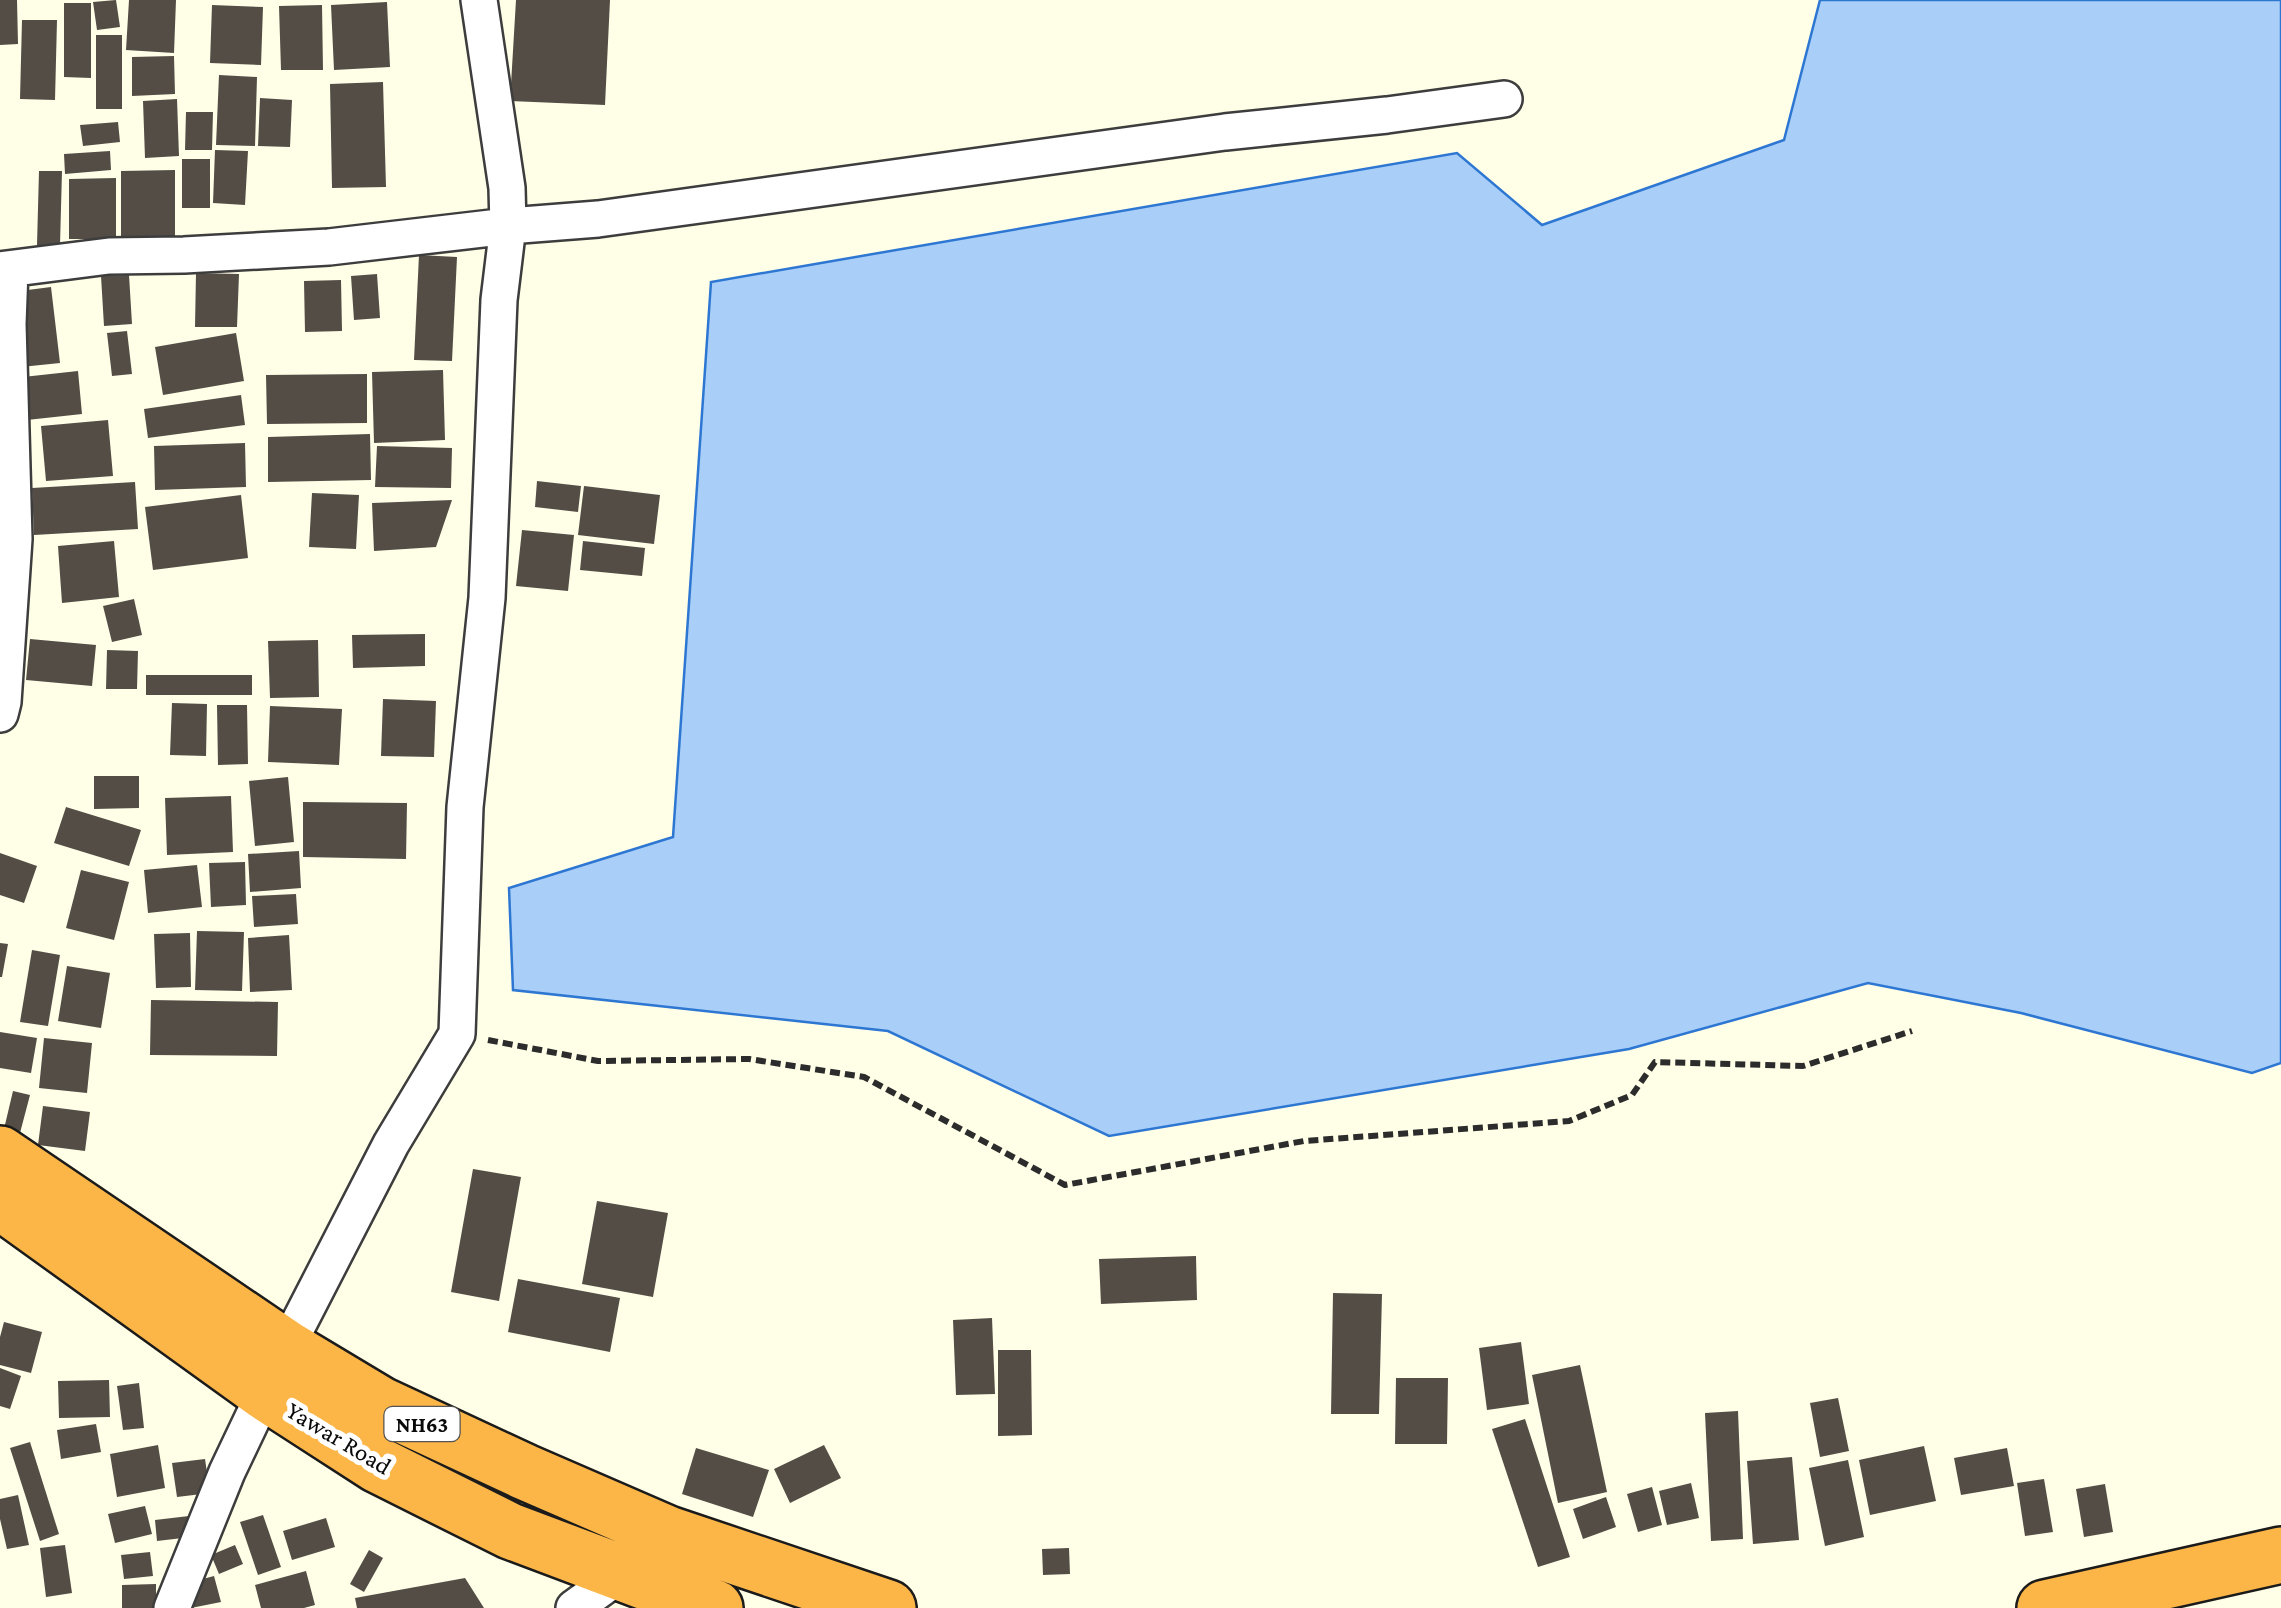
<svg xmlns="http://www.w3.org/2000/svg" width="2281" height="1608" viewBox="0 0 2281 1608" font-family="'Crimson Pro',serif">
  <rect width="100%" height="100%" fill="#fffee7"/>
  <path fill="#a9cff9" stroke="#2d77d3" stroke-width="2.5" d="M1820 0H2281V1063L2252 1073 2021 1013 1868 983 1629 1049 1109 1136 888 1031 513 990 509 888 673 837 711 282 1457 153 1542 225 1784 140Z"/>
  <path fill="#534d46" d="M0 0H17L18 44 0 45Z
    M116 0 120 27 97 30 93 2Z
    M129 0H176L174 53 126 50Z
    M516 0H610L605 105 510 101Z
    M387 2 390 67 334 70 331 5Z
    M64 3H91V78L64 77Z
    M212 5 263 7 261 65 210 63Z
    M322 5 323 70H281L279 6Z
    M22 20H57L55 100 20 99Z
    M96 35H122V109H96Z
    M174 56 175 94 132 96V57Z
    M219 75 257 77 255 146 216 145Z
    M383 82 386 187 332 188 330 84Z
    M260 98 292 100 290 147 258 146Z
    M177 99 179 156 145 158 143 101Z
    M186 112H213L212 150H185Z
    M118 122 120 142 83 146 80 125Z
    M215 150 248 151 245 205 213 203Z
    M110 151 111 170 65 174 64 154Z
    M182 159H210V208H182Z
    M175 170V244H121V171Z
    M39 171H62L60 245H37Z
    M116 178V239H69V179Z
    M419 255 457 257 452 361 414 360Z
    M196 273 239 274 237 327H195Z
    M377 274 380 318 354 320 351 276Z
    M129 275 132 324 104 326 101 276Z
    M341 280 342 331 305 332 304 281Z
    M51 287 60 363 21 367 12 292Z
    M127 331 132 374 112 376 107 333Z
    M236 333 244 381 163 395 155 347Z
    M443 370 445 440 374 443 372 372Z
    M78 371 82 414 27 420 23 377Z
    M367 374V423L267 424 266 375Z
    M241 395 245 425 148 438 144 409Z
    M108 420 113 476 46 481 41 426Z
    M370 434 371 480 268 482V437Z
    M245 443 246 487 155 490 154 446Z
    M377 446 452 448 451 488 375 487Z
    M537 481 581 486 578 512 535 507Z
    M135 482 138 529 34 535 32 488Z
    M584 486 660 495 654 544 578 535Z
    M312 493 359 495 356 549 309 547Z
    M241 495 248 558 153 570 145 507Z
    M452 500 436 547 374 551 372 503Z
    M522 530 574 535 568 591 516 586Z
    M114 541 119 597 62 603 58 546Z
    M583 541 645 548 642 576 580 570Z
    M134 599 142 635 112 642 103 606Z
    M425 634V666L353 668 352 635Z
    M30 639 96 645 92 686 26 680Z
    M318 640 319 697 270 698 268 641Z
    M107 650 138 651 137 689H106Z
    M146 675H252V695H146Z
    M383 699 436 701 434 757 381 756Z
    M172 703 207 704 206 756 170 755Z
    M217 705H247L248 764 218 765Z
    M270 706 342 709 339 765 268 762Z
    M94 776H139V808L94 809Z
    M288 777 294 842 255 846 249 781Z
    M231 796 233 852 167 855 165 798Z
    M303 802 407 803 406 859 303 857Z
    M66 807 141 830 129 866 54 843Z
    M299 851 301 888 250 892 248 854Z
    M0 853 37 866 24 903 0 895Z
    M245 862 246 905 211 907 209 863Z
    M197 865 202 907 148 913 144 870Z
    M81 870 129 882 114 940 66 928Z
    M296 894 298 924 254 927 252 896Z
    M197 931 244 932 242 991 195 990Z
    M190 933 191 987 156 988 154 934Z
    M289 935 292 990 250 992 248 938Z
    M0 943 8 944 2 977H0Z
    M32 950 60 955 48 1026 20 1022Z
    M67 966 110 973 101 1028 58 1021Z
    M151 1000 278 1002 277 1056 150 1055Z
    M0 1032 37 1038 31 1073 0 1068Z
    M44 1038 92 1043 87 1093 39 1088Z
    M13 1091 30 1095 20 1133 4 1129Z
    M43 1106 90 1112 85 1151 38 1145Z
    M473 1169 521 1177 499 1301 451 1292Z
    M597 1201 668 1213 653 1297 582 1284Z
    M1196 1256 1197 1300 1101 1304 1099 1259Z
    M518 1279 620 1298 610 1352 508 1332Z
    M1333 1293 1382 1294 1379 1414H1331Z
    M992 1318 995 1394 956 1395 953 1320Z
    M4 1322 42 1332 31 1373 0 1365V1337Z
    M1521 1342 1529 1404 1487 1410 1479 1348Z
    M998 1350H1031L1032 1435 998 1436Z
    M1580 1365 1607 1492 1558 1503 1532 1375Z
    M0 1368 21 1376 10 1409 0 1406Z
    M1396 1378H1448L1447 1444H1395Z
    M109 1380 110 1417 59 1418 58 1381Z
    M139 1383 144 1428 123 1430 117 1386Z
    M1838 1398 1849 1451 1820 1457 1810 1403Z
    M1738 1411 1743 1539 1711 1541 1705 1413Z
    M1525 1419 1570 1557 1538 1567 1492 1429Z
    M96 1424 101 1452 61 1459 57 1430Z
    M30 1442 59 1534 40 1541 10 1448Z
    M158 1445 165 1488 117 1497 110 1454Z
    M824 1445 841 1478 790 1503 774 1469Z
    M1924 1446 1936 1501 1870 1515 1859 1460Z
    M696 1448 769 1470 753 1517 682 1494Z
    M2007 1448 2014 1486 1961 1495 1954 1458Z
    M1792 1457 1799 1540 1753 1544 1747 1461Z
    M205 1459 210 1493 177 1497 172 1463Z
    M1848 1460 1864 1537 1825 1546 1809 1468Z
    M2044 1479 2053 1532 2025 1536 2017 1483Z
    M1691 1483 1699 1518 1667 1525 1659 1491Z
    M2105 1484 2113 1532 2084 1537 2076 1489Z
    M1652 1487 1662 1525 1638 1532 1627 1494Z
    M18 1495 29 1545 7 1549 0 1519V1499Z
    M1606 1497 1616 1527 1583 1539 1573 1509Z
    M145 1506 152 1534 115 1543 108 1514Z
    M263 1515 281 1567 258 1575 240 1522Z
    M189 1516 191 1537 157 1541 155 1520Z
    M326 1518 335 1547 292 1560 283 1531Z
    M65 1545 72 1593 46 1597 40 1548Z
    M235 1545 243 1564 219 1574 211 1555Z
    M1069 1548 1070 1574 1043 1575 1042 1549Z
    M369 1550 383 1558 364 1592 350 1584Z
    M150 1552 153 1576 124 1579 121 1555Z
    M306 1571 315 1605 304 1608H261L255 1585Z
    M214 1576 221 1602 191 1608 184 1584Z
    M465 1578 484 1608H357L355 1598Z
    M156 1584V1608H122V1585Z"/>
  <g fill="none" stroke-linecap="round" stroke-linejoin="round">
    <defs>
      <path id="street" d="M0 270 109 256 184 255 329 247 508 226 598 219 1225 132 1387 115 1504 99
        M0 714 3 702 14 539 8 324 10 270
        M172 1608 227 1472 286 1348 391 1144 457 1034 465 807 487 598 499 300 508 226 507 188 479 0
        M574 1608 621 1574"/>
      <path id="highway" d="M0 1154 286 1348 381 1405 525 1472 668 1534 888 1608
        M0 1201 265 1392 378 1465 510 1531 715 1608
        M2045 1608 2281 1555"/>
    </defs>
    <use href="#street" stroke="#3d3d3d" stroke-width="40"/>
    <use href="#highway" stroke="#1b1b1b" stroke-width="60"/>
    <path stroke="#2c2c2c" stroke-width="6" stroke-dasharray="10 5" stroke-linecap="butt" d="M488 1040 598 1061 749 1059 864 1077 1065 1185 1304 1141 1569 1121 1632 1095 1655 1062 1803 1066 1912 1031"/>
    <use href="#street" stroke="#fff" stroke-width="35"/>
    <use href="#highway" stroke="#fcb648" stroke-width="55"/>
  </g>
  <g text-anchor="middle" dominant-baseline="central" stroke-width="10" stroke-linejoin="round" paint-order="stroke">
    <rect fill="#fff" stroke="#545454" stroke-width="2.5" x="384.5" y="1407" width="75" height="34" rx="8"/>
    <g font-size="22" font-weight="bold" fill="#0a0a0a">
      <text x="422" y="1424">NH63</text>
    </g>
    <g font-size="25" fill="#0a0a0a" stroke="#fff">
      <text transform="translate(339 1438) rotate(31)">Yawar Road</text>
    </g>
  </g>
</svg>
